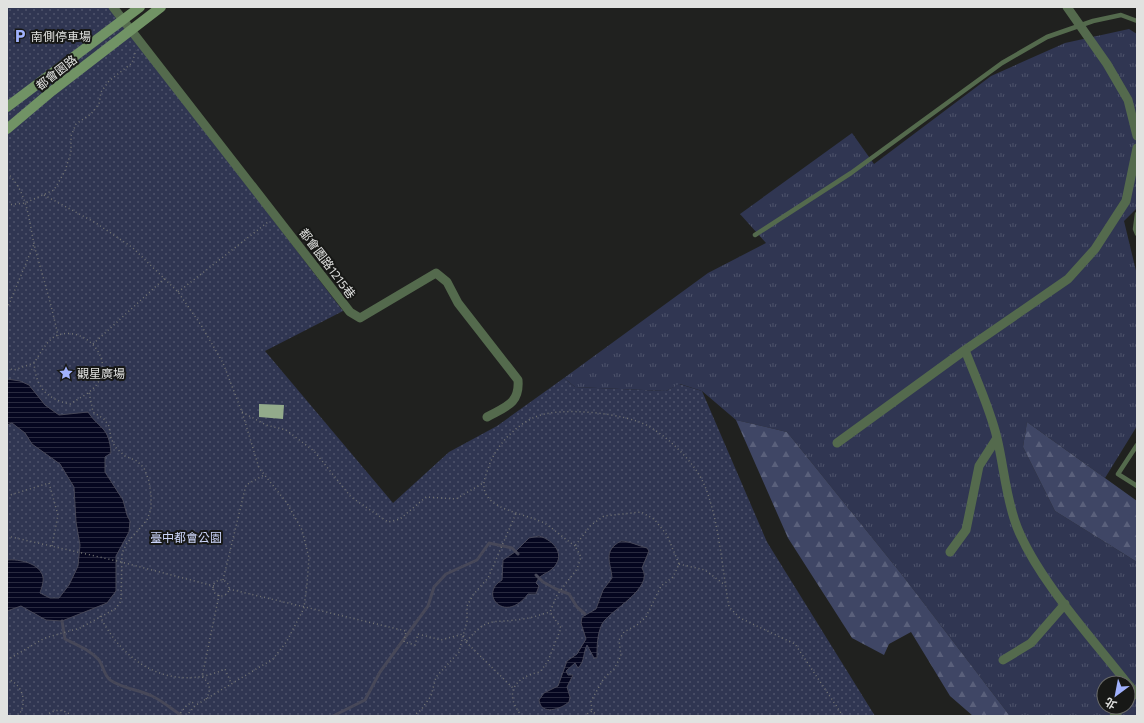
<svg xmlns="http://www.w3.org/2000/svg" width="1144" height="723" viewBox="0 0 1144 723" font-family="Commissioner,'Noto Sans TC',sans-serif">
  <defs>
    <pattern id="grass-tufts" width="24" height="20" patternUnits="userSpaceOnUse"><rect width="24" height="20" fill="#303652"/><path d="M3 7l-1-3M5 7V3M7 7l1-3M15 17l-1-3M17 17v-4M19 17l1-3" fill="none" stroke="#4e536b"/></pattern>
    <pattern id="forest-firs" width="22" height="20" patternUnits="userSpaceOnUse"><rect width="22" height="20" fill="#3f4665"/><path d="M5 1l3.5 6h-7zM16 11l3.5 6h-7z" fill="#5a607b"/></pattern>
    <pattern id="park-dots" width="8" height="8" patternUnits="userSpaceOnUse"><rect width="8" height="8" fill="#303652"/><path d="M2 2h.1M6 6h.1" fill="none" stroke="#4e536b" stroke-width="1.8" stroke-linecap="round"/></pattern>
    <pattern id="water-rules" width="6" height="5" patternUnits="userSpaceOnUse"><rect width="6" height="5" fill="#05061f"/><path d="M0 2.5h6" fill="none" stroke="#292a3f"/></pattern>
  </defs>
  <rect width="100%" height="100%" fill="#20211f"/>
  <path fill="url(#grass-tufts)" fill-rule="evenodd" d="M1129 29 1137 34V208L1124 221 1137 275V426L1105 478 1027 422 1023 447 1055 511 1137 562V716H1010L903 576 787 432 736 420 702 391 680 384 666 391 575 387 564 378 708 273 766 243 740 214 852 133 874 164 991 76 1065 43ZM1104 683H1128V707H1104Z"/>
  <path fill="url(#forest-firs)" d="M736 420 787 432 903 576 1010 716H973L950 696 911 632 889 644 884 655 852 638 788 538Z
    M1027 422 1137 501V562L1055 511 1023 447Z"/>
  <path fill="url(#park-dots)" d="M7 7H108L134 38 343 311 265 351 393 503 449 452 497 426 564 378 575 387 666 391 679 384 702 391 767 542 875 716H7Z"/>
  <path fill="url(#water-rules)" stroke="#474859" d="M7 379 20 381 29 385 45 405 59 415 88 412C100 430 109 426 111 453L105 457V472L123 500 127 515 130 521 129 532 116 556V591L107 603 62 621 46 620 21 606 7 611V560C19 559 40 563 43 577 44 582 41 589 40 593L50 598H59L69 585 78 566 80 545 76 522 74 487 60 464 32 444 25 433 12 423 7 425Z
    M539 536C554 540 567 556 552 569 545 575 540 574 536 583L539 586 536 594H528C505 625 478 594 502 580L503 560 515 552 529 538Z
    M621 541C629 541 639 546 647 548L649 551 642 568C655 588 610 610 602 624 597 635 597 646 597 658H594L587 645C583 653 585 661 578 668L575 663 566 671 568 675H573L567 687 570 697 569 702C561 709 541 716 539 700L544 693 558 686 567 661 577 654 586 639 581 623 582 617 596 609 603 590 612 578C611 563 602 551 621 541Z"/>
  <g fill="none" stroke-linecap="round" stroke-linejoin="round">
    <path stroke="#474859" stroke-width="3" d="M536 575 543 582 556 589 569 594 577 607 585 614
      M62 621 65 639C77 645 90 650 99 660 103 666 104 674 109 679 117 687 140 690 152 696 161 700 173 710 182 716
      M333 716 365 700 380 672 428 606 434 587 446 574 477 560 489 543 512 548 518 554"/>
  </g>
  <path fill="#93ab8b" d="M259 404 284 405 283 419 259 417Z"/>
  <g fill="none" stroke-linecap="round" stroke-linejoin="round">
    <path stroke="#757674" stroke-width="1.5" stroke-dasharray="1 3" stroke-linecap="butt" d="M7 173C29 192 29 226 36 252 44 280 52 307 58 336
      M44 195 96 223 133 248 178 292 201 325 223 363 242 412 259 468 287 503 302 530 309 558 307 584 304 608 287 641 273 659 196 705 186 716
      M7 205 25 203 54 190 65 171 71 152V136L76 124 91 114 99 104 101 92 109 81 132 63 136 50
      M178 292 268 222
      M7 309 34 244
      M93 344 165 278
      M7 368 14 370 34 363C36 387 46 399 70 404 79 398 91 393 97 384 115 359 86 326 58 335 47 339 40 354 34 363
      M242 412 266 425 286 430 314 451 351 497 388 522 400 519 426 497 456 499 483 483
      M7 496 49 483 58 515 52 546
      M7 536 117 561 214 586
      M575 546C565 539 556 531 546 524 530 515 496 511 487 496 481 487 485 477 488 469 494 448 514 426 535 417 560 406 627 413 650 427 668 438 684 453 696 470 718 500 722 570 729 607L740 618 795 644 843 716
      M679 564 705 570 725 585
      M223 580 246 485 264 475
      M213 588a8 8 0 1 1 16 0a8 8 0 1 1-16 0Z
      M229 589 406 631 404 642 415 645 418 634 441 640 463 634 466 642C488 615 493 624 523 619 532 618 542 614 550 612
      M100 616C124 665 173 693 225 669L231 683
      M466 642 513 688
      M7 660 45 638 80 628 115 609 121 601 122 553 127 543 147 520 151 509V495L149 481 144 468 137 461 125 456 115 447 111 438 109 426 104 419 93 412 89 392
      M7 679C23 684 28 703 18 716
      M206 699C211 691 211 683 202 677L219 595
      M7 714 8 716
      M46 716C54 708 64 709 72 716
      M178 716 187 705 194 702
      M413 716 421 710 431 696 436 677 459 652 467 621V606L473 595 488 578 517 511
      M522 716C503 694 514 677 540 672L548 661 561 628 550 612 557 595 577 569 581 557 575 546 591 525 604 516 641 512 654 519 667 535 679 564 673 577 661 586 646 617 637 625 624 632 619 640 621 656 614 669 604 678 591 701 592 711
      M584 716 592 711 598 716
      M638 716H659"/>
    <path stroke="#546a4d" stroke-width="4.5" d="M1137 214 1135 229 1137 234
      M755 235 851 173 1002 63 1047 37 1093 21 1121 15 1137 21
      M1137 445 1118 474 1137 486"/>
    <path stroke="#546a4d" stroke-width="9" d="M113 7 350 312 360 318 436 273 447 282 458 303 518 380C520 404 505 407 487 417
      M1067 7 1107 64 1128 100 1137 136
      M965 350C976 379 990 408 997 438 1004 467 1006 499 1017 527 1038 580 1092 638 1127 683
      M837 443 965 350 1068 279 1095 249 1126 201 1137 148
      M950 552 966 530 979 466 997 438
      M1003 660 1031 643 1065 604
      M1128 684 1137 695
      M1128 699 1134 692
      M1114 716 1122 707"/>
    <path stroke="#719365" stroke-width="10" d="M7 107 140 7
      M7 129 52 91 161 7"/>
  </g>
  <defs>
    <symbol id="parking-bare" viewBox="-9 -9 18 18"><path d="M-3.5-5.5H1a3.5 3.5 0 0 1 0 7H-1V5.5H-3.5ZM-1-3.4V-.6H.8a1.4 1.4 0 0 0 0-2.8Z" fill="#a1b2fd" stroke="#171816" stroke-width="2.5" paint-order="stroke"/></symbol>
    <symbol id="sight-bare" viewBox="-9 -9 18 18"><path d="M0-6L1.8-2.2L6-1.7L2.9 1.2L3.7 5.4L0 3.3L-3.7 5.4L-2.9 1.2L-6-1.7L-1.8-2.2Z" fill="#a1b2fd" stroke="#171816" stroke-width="2.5" paint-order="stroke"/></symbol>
  </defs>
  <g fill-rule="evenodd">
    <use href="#parking-bare" x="10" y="26" width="20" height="20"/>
    <use href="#sight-bare" x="56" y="363" width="20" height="20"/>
  </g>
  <g text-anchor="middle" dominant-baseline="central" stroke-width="4" stroke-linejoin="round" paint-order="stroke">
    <g font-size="12" fill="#e1e2e0" stroke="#171816" text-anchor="start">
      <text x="31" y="36">南側停車場</text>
      <text x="77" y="373">觀星廣場</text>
    </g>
    <g font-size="12" fill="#e1e2e0" stroke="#171816">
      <text transform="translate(56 72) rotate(-38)">都會園路</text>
      <text transform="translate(328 263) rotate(53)">都會園路1215巷</text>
    </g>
    <g font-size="12" fill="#ccd5f9" stroke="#171816">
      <text x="186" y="537">臺中都會公園</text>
    </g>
  </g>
  <rect width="1144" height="723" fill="none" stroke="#e1e2e0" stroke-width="16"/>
  <g transform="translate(1116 695) rotate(212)"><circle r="19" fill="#171816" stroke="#686967"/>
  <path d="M0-3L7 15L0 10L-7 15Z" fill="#a1b2fd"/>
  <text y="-6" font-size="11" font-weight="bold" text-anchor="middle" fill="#e1e2e0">北</text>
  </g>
</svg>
